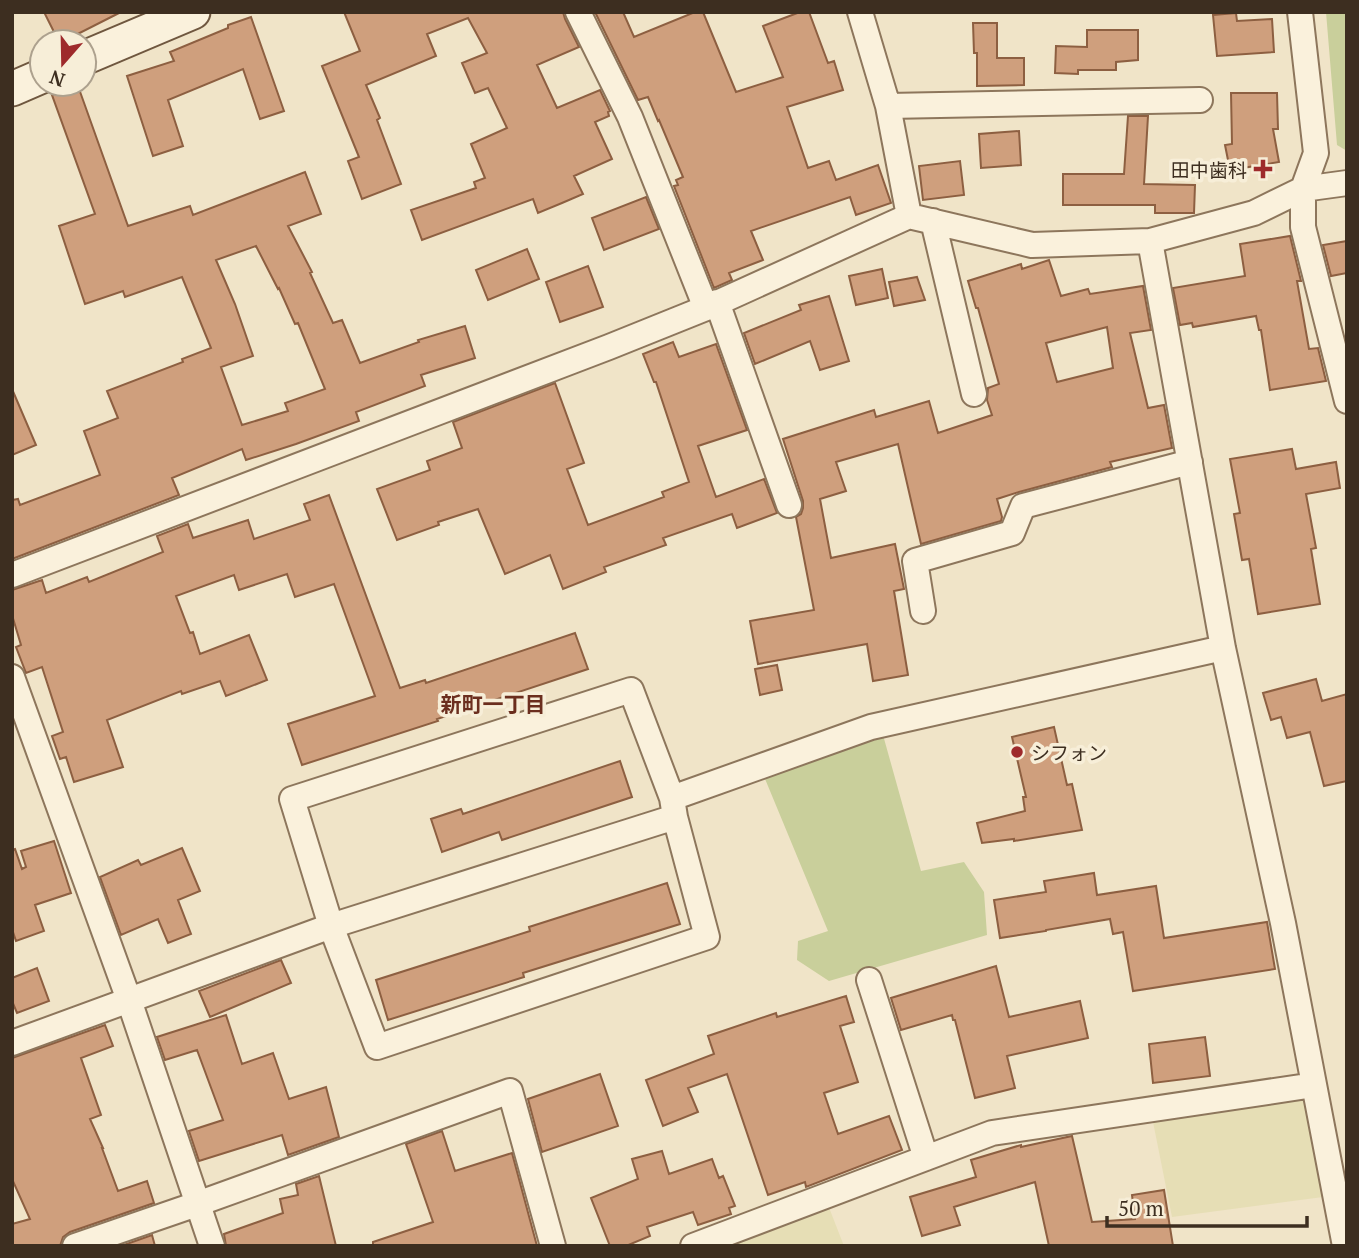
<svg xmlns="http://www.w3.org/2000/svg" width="1359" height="1258" viewBox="0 0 1359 1258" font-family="'PT Serif','Noto Sans JP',serif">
  <rect width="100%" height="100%" fill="#f0e4c8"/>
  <path fill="#e6deb5" d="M1291 1094 1306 1103 1323 1197 1172 1217 1152 1117Z
    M828 1205 844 1246H733L731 1241Z"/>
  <path fill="#c9cf9b" d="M1326 12H1347V151L1337 145Z
    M883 735 921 871 964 862 984 892 987 935 829 981 797 960 798 941 828 931 763 774Z"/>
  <path fill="#cf9f7d" stroke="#8d5f41" stroke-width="2" fill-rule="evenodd" d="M44 12H121L62 42H59Z
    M344 12H563L565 19 579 47 537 65 557 108 600 90 610 111 608 112 609 116 595 122 612 159 574 176 583 194 562 203 538 213 533 199 422 240 411 210 476 188 474 182 485 178 471 144 507 128 488 88 475 93 462 63 487 53 468 18 427 34 436 56 366 85 380 118 377 120 401 184 362 199 348 161 359 157 322 66 360 51Z
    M595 12H623L634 37 695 12H703L736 92 783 77 763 26 800 12H809L828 63 834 61 843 90 787 107 808 168 829 161 836 180 878 165 891 203 856 215 850 197 751 231 763 260 729 273 732 280 714 288 674 186 678 185 676 180 683 177 659 120 658 121 648 97 638 100Z
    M1236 13 1237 21 1272 19 1274 52 1217 56 1213 15Z
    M251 17 284 111 260 119 243 69 168 100 183 146 153 156 127 76 174 61 170 52 228 28V25Z
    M973 23H997V58H1024V85L977 86V53H974Z
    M1087 30H1138V60L1116 62V70H1078V74L1055 73 1056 46 1087 47Z
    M78 86 128 226 190 206 193 215 305 172 321 214 288 226 312 272 310 273 333 323 342 320 360 363 419 342 418 340 465 326 475 358 421 375 425 386 356 412 359 421 296 444 246 460 242 449 172 478 179 495 12 559V500L18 499 20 505 100 475 84 431 118 418 107 391 183 362 182 359 211 348 182 277 125 297 123 291 85 304 59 226 95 214 52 95ZM256 246 278 289 279 288 295 324 298 323 325 389 285 403 288 411 242 425 221 367 253 356 235 304 216 260Z
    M1231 93H1277L1278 129H1273L1279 162 1230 170 1225 145 1232 144Z
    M1128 116H1148L1144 184 1195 185 1194 213H1155V205H1063V174H1124Z
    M1019 131 1021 165 981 168 979 134Z
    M960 161 964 195 923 200 919 166Z
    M646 197 659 229 604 250 592 218Z
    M1290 236 1301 281H1297L1309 349 1318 348 1326 381 1270 390 1261 330H1259L1256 316 1193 327 1192 323 1180 325 1173 288 1245 276 1240 244Z
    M1347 241V273L1331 276 1323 245Z
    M527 249 539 279 488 300 476 270Z
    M1049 260 1061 296 1088 289 1090 294 1143 286 1151 330 1130 333 1148 408 1164 405 1172 448 1110 462 1112 467 1019 492 997 499 1002 517 1001 521 921 544 898 444 836 462 846 491 820 499 831 558 895 544 904 589 894 591 908 675 873 681 867 644 758 664 750 621 814 610 796 517 801 514 803 508V501L783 439 874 410 876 417 929 401 938 433 992 415 987 400 988 388 999 384 978 308H976L968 281 1021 264 1022 269ZM1107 327 1113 368 1057 382 1046 343Z
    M588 266 603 307 560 322 546 282Z
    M882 269 888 298 856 305 849 276Z
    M917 277 925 300 894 306 889 282Z
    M829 296 849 361 820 370 810 341 755 364 744 333 801 310 799 305Z
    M673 342 679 357 716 344 747 430 698 446 716 497 764 479 777 513 737 528 732 514 663 538 666 545 604 567 606 572 563 589 550 555 505 574 478 509 438 522 439 525 397 540 377 489 430 470 427 461 462 448 453 422 555 383 584 463 567 469 588 525 664 497 662 492 689 482 656 382H654L643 354Z
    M12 389 36 445 12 455Z
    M1292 449 1296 469 1336 462 1340 488 1306 494 1316 548 1311 549 1320 604 1258 614 1249 559 1242 560 1234 514 1240 513 1230 459Z
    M329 495 400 688 425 680 426 683 575 633 588 669 437 719 438 721 302 765 288 724 375 696 334 584 295 597 287 574 239 590 234 575 176 596 190 633 193 632 200 654 249 635 267 680 226 696 220 681 182 694 181 691 107 720 123 767 74 782 66 757 60 759 52 736 63 732 42 667 26 673 16 647 21 645 12 615V590L42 580 46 593 87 577 89 582 163 552 157 536 188 524 193 538 248 520 254 539 310 520 304 504Z
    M777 665 782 690 760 695 755 669Z
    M1316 679 1322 701 1347 694V781L1324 786 1310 732 1287 738 1281 717 1271 720 1263 693Z
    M1054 727 1067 785 1072 784 1082 830 1014 841V839L982 843 977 823 1025 811 1023 797H1026L1012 737Z
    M620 761 632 797 502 840 499 832 442 852 431 819 461 809 463 814Z
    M54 841 71 893 35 905 44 931 16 941 12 929V850L15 849 22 869 26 867 21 851Z
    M182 848 200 891 178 900 191 934 168 943 158 919 121 935 100 877 138 860 141 865Z
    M1094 873 1097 895 1156 886 1164 938 1267 922 1275 969 1133 991 1123 932 1113 934 1110 919 1046 930V931L1000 938 994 900 1046 892 1044 881Z
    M667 883 680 924 523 973 524 977 388 1020 376 980 530 931 529 927Z
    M281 960 291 983 210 1017 199 991Z
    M996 966 1009 1017 1080 1001 1088 1038 1007 1056 1015 1088 975 1098 955 1020H953L952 1015 901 1030 891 998Z
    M37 968 49 1001 17 1013 12 1001V978Z
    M846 996 854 1022 840 1026 858 1082 824 1093 838 1134 889 1116 902 1150 806 1187 805 1182 768 1195 727 1074 688 1088 698 1112 663 1126 646 1080 714 1054 708 1036 776 1013 777 1017Z
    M226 1015 242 1064 273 1053 289 1099 326 1087 339 1137 288 1155 282 1135 199 1161 189 1131 223 1120 197 1050 165 1060 157 1037Z
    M105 1025 113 1046 81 1058 101 1115 90 1119 103 1148H102L118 1191 147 1181 154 1203 70 1232 63 1237 60 1246H12V1224L30 1219 12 1179V1058Z
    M1205 1037 1210 1076 1153 1083 1149 1044Z
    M600 1074 618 1126 542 1152 528 1099Z
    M442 1131 455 1171 512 1153 537 1246H373V1242L433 1222 406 1144Z
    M1072 1136 1092 1222 1135 1219 1132 1195 1164 1190 1173 1246H1049L1035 1182 954 1207 960 1225 922 1236 910 1197 976 1177 971 1160 1021 1145V1147Z
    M662 1151 669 1174 712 1159 719 1178 723 1176 735 1206 729 1208 731 1214 698 1225 693 1212 647 1227 650 1236 626 1246H610L591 1198 638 1179 632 1159Z
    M319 1176 336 1246H226L224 1234 283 1213 280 1199 298 1195 296 1184Z
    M152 1235 155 1246H121Z"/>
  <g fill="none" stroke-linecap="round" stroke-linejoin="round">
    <defs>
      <path id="minor" d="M578 12 630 117 706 308
        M860 12 888 106 909 216
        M1300 12 1316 153 1303 189V227L1347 401
        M888 106 1200 100
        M933 221 974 394
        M1150 241 1223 648 1283 923 1345 1246
        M717 302 789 505
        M12 575 609 347 706 308 909 216 1032 245 1150 241 1254 213 1303 189 1347 183
        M923 611 915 561 1012 533 1023 506 1190 462
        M12 677 129 1000 212 1246
        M631 690 672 798 675 817 707 937 377 1047 331 926 292 799Z
        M672 798 871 727 1223 648
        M869 980 926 1158
        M12 1043 331 926 675 817
        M75 1246 197 1204 510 1091 553 1246
        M693 1246 992 1133 1314 1085"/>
      <path id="secondary" d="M84 58 193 12
        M12 89 42 76"/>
    </defs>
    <use href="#minor" stroke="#8d765c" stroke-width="28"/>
    <use href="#secondary" stroke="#6f573f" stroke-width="37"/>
    <use href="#minor" stroke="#faf1dc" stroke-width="24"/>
    <use href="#secondary" stroke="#faf1dc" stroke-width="33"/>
  </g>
  <g fill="#9e2a2b" stroke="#f7eed8" stroke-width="2.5">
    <path d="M1259.5 158.5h7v7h7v7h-7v7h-7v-7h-7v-7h7z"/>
    <circle cx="1017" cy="752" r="7"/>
  </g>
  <g text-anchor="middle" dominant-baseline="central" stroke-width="7" stroke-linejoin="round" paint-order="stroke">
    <g font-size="19" fill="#3d2e20" stroke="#f7eed8" text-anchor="end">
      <text x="1247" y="169">田中歯科</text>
      <text x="1031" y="752" text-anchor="start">シフォン</text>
    </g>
    <g font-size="21" font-weight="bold" fill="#6b2e1e" stroke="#f7eed8">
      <text x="493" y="704">新町一丁目</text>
    </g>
  </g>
  <rect width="1359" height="1258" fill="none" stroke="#3d2e20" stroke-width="28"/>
  <g transform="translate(63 63) rotate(200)"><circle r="33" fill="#f7eed8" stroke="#ada18e" stroke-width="2"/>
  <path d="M0-5L12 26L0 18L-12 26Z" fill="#9e2a2b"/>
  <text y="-10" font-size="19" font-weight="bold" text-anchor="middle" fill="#3d2e20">N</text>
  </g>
  <path d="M1107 1216v10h200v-10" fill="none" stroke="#3d2e20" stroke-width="3.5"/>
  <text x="1118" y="1216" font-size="21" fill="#3d2e20" stroke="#f7eed8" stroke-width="5" paint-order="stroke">50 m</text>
</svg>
